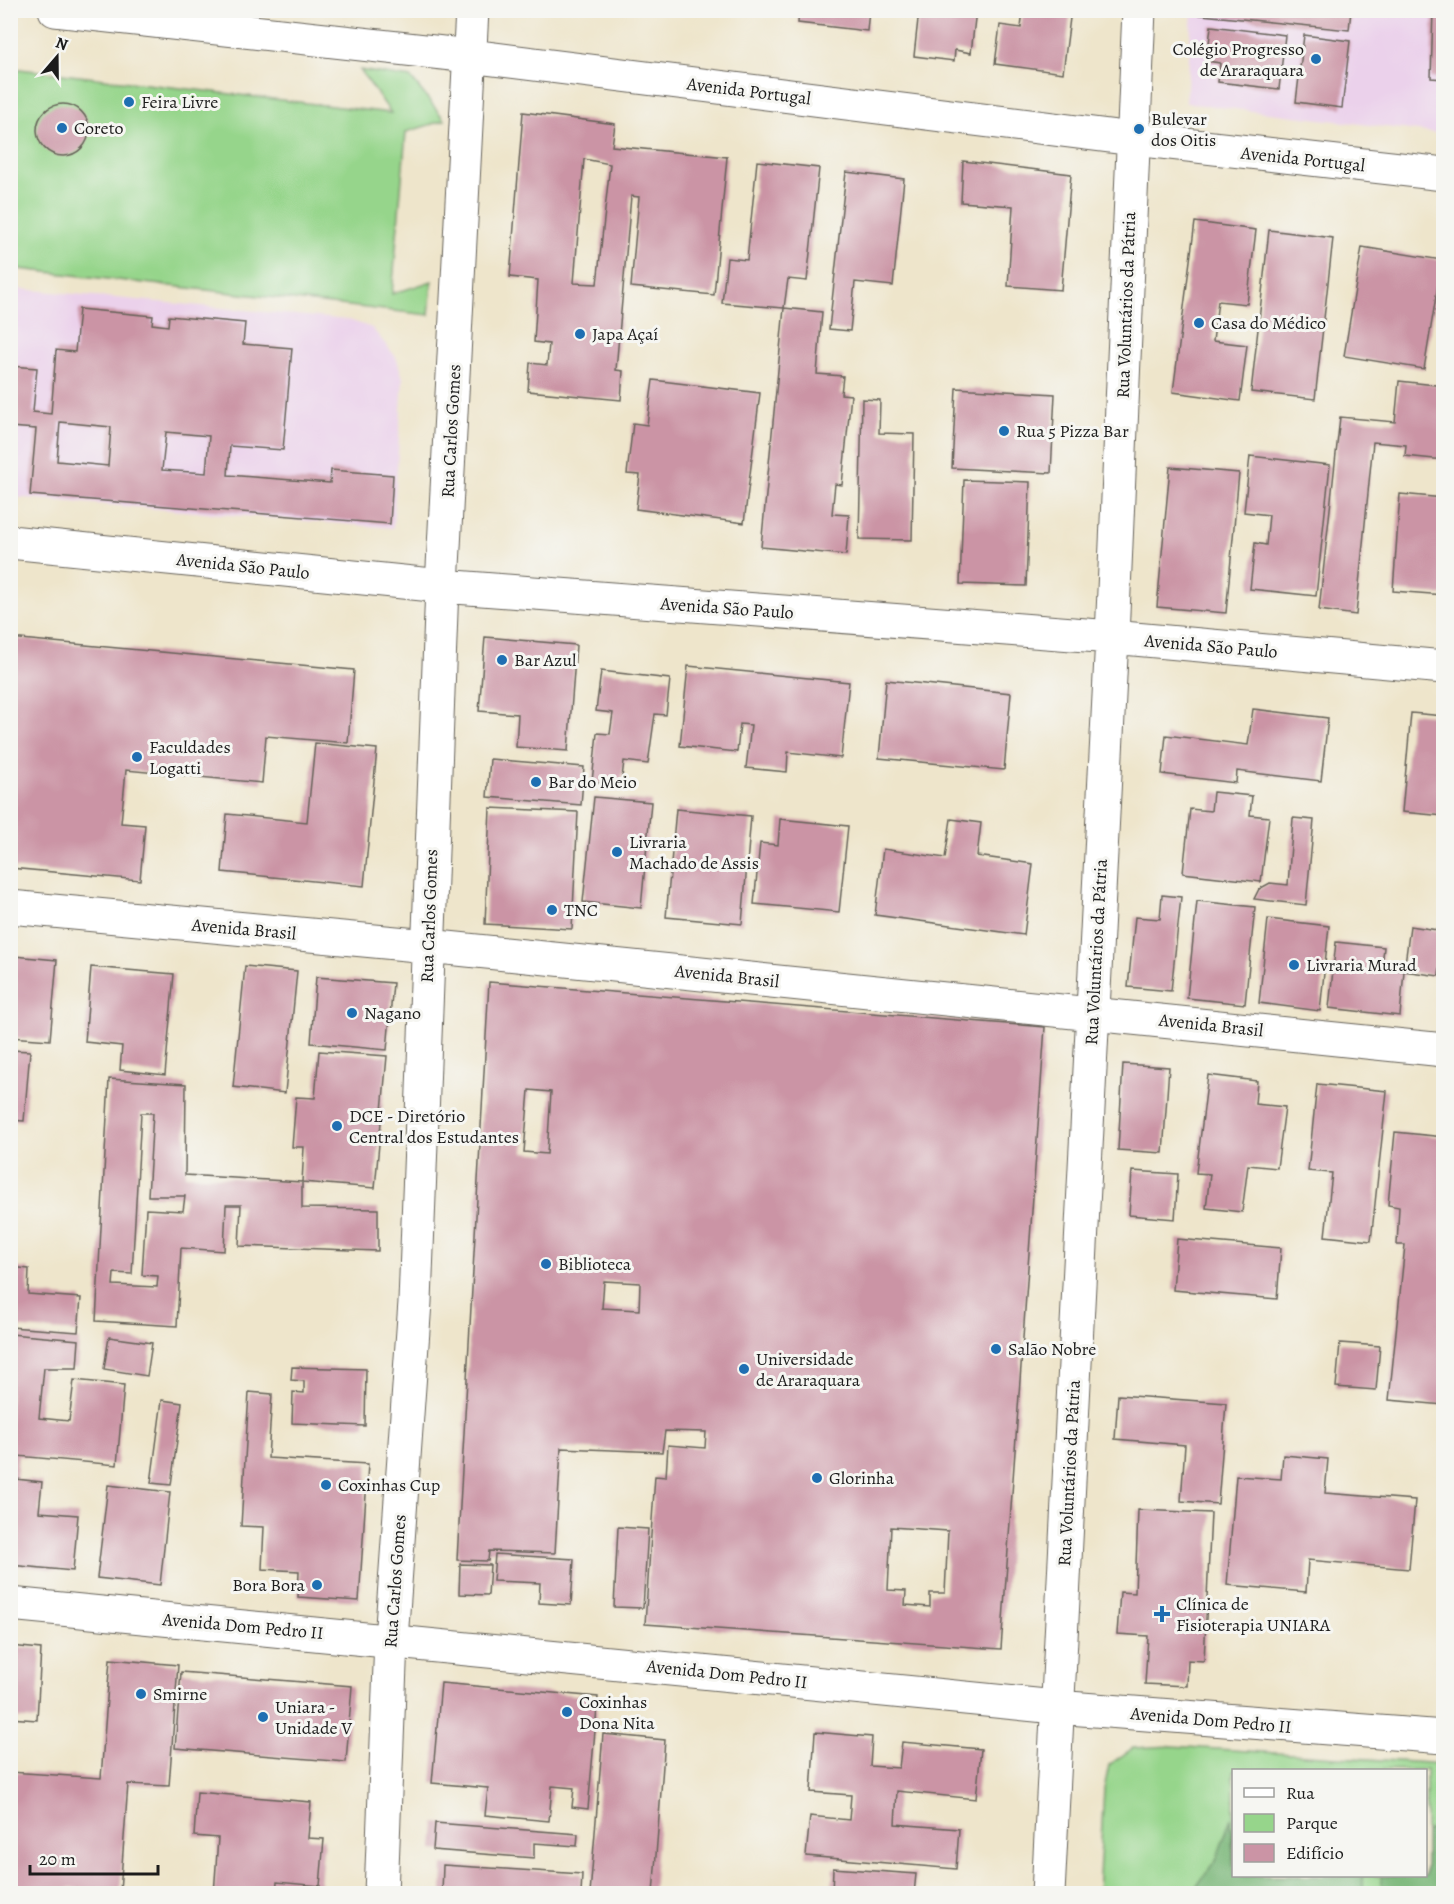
<svg xmlns="http://www.w3.org/2000/svg" width="1454" height="1904" viewBox="0 0 1454 1904" font-family="Alegreya,serif">
  <rect width="100%" height="100%" fill="#f6f6f2"/>
  <filter id="ink" filterUnits="userSpaceOnUse"><feTurbulence type="fractalNoise" baseFrequency=".0167" numOctaves="2"/><feDisplacementMap in="SourceGraphic" scale="12" xChannelSelector="R" yChannelSelector="G"/><feConvolveMatrix kernelMatrix="1 2 1 2 8 2 1 2 1" color-interpolation-filters="sRGB"/></filter>
  <filter id="wash" filterUnits="userSpaceOnUse"><feTurbulence type="fractalNoise" baseFrequency=".008" numOctaves="4" result="noise"/><feDisplacementMap in="SourceGraphic" scale="24" xChannelSelector="R" yChannelSelector="G"/><feGaussianBlur stdDeviation="1.35" result="paint"/><feColorMatrix in="noise" values="0 0 0 0 0 0 0 0 0 0 0 0 0 0 0 0 0 1.4 0 .05"/><feComposite in="paint" operator="in"/></filter>
  <g filter="url(#wash)">
    <rect width="100%" height="100%" fill="#eee5cb"/>
    <path fill="#ebd1eb" d="M1192 11H1443V134L1186 103Z
      M10 288 349 320 372 328 396 357 403 378 393 528 11 497Z"/>
    <path fill="#96d58b" stroke="#597854" stroke-width="1.5" fill-rule="evenodd" d="M11 68 391 113 360 70 411 78 445 120 406 132 392 294 432 281 429 315 11 268Z
      M1172 1746 1443 1764V1893L1098 1894 1104 1789 1109 1765 1133 1748ZM1234 1770H1426V1876H1234Z"/>
    <path fill="#78b677" stroke="#4a694a" stroke-width="1.5" d="M1231 1818 1234 1876H1363V1893H1192L1217 1858Z
      M1434 1829 1443 1833V1893H1381L1382 1876H1426V1831Z"/>
    <g id="blocks">
      <path fill="#cb94a5" fill-rule="evenodd" d="M799 10H869L867 31 798 23Z
        M919 10H976L971 53 955 50 954 61 914 56Z
        M1023 10H1071L1063 73 995 64 1000 25 1021 28Z
        M1192 10H1351L1349 30 1192 14Z
        M1433 10H1444V79L1431 78Z
        M1211 26 1285 35 1279 89 1218 82 1220 63 1207 61Z
        M1304 35 1350 41 1342 108 1296 102Z
        M37 130a26 26 0 1 1 52 0a26 26 0 1 1-52 0Z
        M523 112 615 124 612 146 727 157 714 295 631 287 639 197 631 196 616 370 623 371 621 400 528 391 530 363 547 365 549 344 534 342 538 280 510 277ZM584 159 610 164 597 284 574 283Z
        M757 161 819 168 807 281 788 279 784 308 722 303 727 258 747 260Z
        M963 161 1071 174 1061 290 1008 286 1013 206 961 202Z
        M846 172 904 179 893 286 855 282 850 331 829 329Z
        M1195 222 1256 230 1247 304 1218 301 1213 341 1247 345 1240 401 1173 392Z
        M1269 230 1333 238 1315 399 1251 392Z
        M1362 247 1442 260 1424 369 1344 356Z
        M784 308 822 312 817 374 843 376 841 394 851 395 842 485 835 484 832 514 849 515 846 555 761 547Z
        M79 309 153 316 152 324 168 326 169 316 245 323 243 344 292 348 283 450 230 446 228 475 330 483 331 470 393 475 390 524 30 495 36 429 10 427V366L37 368 33 412 51 414 56 350 75 352ZM60 422 111 427 108 466 57 461ZM166 432 209 436 206 473 162 470Z
        M653 380 760 393 744 523 636 509 640 475 627 474 633 423 647 425Z
        M1399 381 1444 386V460L1405 456 1406 445 1373 442 1356 615 1319 610 1340 417 1395 422Z
        M956 388 1055 394 1051 473 952 468Z
        M862 399 880 400 879 433 914 434 912 540 859 539Z
        M1250 456 1330 465 1316 596 1250 589 1255 543 1266 545 1269 515 1244 512Z
        M1170 467 1239 473 1226 613 1157 607Z
        M964 480 1030 482 1026 586 960 584Z
        M1400 494 1444 498V595L1393 591Z
        M485 637 576 645 568 751 516 747 518 714 479 711Z
        M10 638 354 670 348 743 266 736 262 783 126 770 121 823 145 825 140 880 10 868Z
        M688 666 849 682 841 758 788 752 787 772 746 768 751 725 740 724 737 752 680 746Z
        M601 671 670 679 666 715 655 714 648 764 624 761 621 786 592 782 597 733 610 734 613 713 596 711Z
        M886 680 1011 693 1004 770 879 758Z
        M1253 709 1328 718 1321 781 1237 771 1236 783 1162 774 1166 735 1248 745Z
        M1411 713 1444 716V816L1402 812Z
        M315 743 377 749 364 886 222 872 227 814 307 822Z
        M490 759 584 767 581 805 487 797Z
        M1213 792 1252 796 1250 815 1269 817 1261 882 1183 873 1190 809 1211 811Z
        M594 797 651 802 641 908 583 902Z
        M490 808 578 812 572 929 485 924Z
        M676 809 751 816 742 924 666 917Z
        M1293 818 1314 820 1306 905 1254 899 1259 889 1270 883 1288 885Z
        M780 819 848 826 839 912 754 904 760 843 778 845Z
        M951 819 981 823 977 856 1033 864 1024 935 875 915 883 849 945 858Z
        M1162 895 1181 897 1171 991 1128 987 1135 917 1160 919Z
        M1197 901 1255 907 1245 1004 1187 998Z
        M1268 919 1329 926 1320 1011 1259 1003Z
        M1410 926 1444 931 1439 976 1404 971Z
        M1336 942 1384 947 1382 968 1404 971 1400 1016 1329 1008Z
        M14 956 57 960 50 1040 10 1037V977Z
        M245 966 297 971 285 1093 233 1087Z
        M91 967 174 974 165 1075 120 1070 122 1046 85 1042Z
        M316 977 393 983 387 1050 311 1043Z
        M489 982 1045 1027 1001 1649 645 1624 655 1476 666 1477 668 1445 705 1448 706 1432 665 1431 662 1452 561 1448 555 1553 489 1551 488 1561 457 1560ZM529 1090 551 1092 547 1154 524 1152ZM604 1281 640 1283 639 1310 602 1308ZM891 1527 948 1531 945 1593H930V1607L905 1605 906 1591 888 1590Z
        M10 1050 30 1051 24 1121 10 1120Z
        M319 1051 387 1056 375 1188 302 1182 304 1147H292L296 1097 315 1098Z
        M1123 1064 1169 1067 1163 1153 1118 1150Z
        M1208 1075 1257 1081 1255 1104 1285 1107 1277 1168 1248 1165 1242 1212 1206 1208 1210 1174 1196 1173Z
        M109 1079 186 1084 185 1175 302 1182V1208L378 1209V1251L239 1246 241 1205H226L224 1251 181 1248 177 1326 96 1321ZM141 1113H153L148 1196H185L183 1211 146 1209 142 1275 158 1276 157 1287 113 1285 114 1273 132 1274Z
        M1317 1084 1387 1091 1371 1241 1325 1236 1332 1173 1308 1171Z
        M1395 1132 1444 1137V1405L1389 1400 1405 1245H1397L1399 1207 1388 1205Z
        M1132 1171 1178 1174 1175 1219 1129 1215Z
        M1177 1239 1281 1248 1277 1299 1173 1290Z
        M10 1267 29 1269 28 1294 81 1298 78 1332 10 1327Z
        M10 1334 79 1340 77 1368H44L39 1418 69 1421 74 1380 124 1385 117 1465 18 1456 16 1479 42 1482 39 1512 78 1515 73 1571 10 1565Z
        M109 1337 152 1343 147 1376 104 1369Z
        M1340 1343 1380 1346 1376 1390 1336 1387Z
        M292 1367 366 1369 365 1426 292 1423 293 1392 304 1393V1381L291 1380Z
        M249 1392 272 1394 268 1458 368 1464 359 1601 298 1597 299 1571 262 1569 264 1527 241 1526Z
        M1118 1395 1226 1403 1218 1504 1181 1501 1185 1445 1115 1439Z
        M162 1400 182 1403 171 1485 151 1483Z
        M1283 1455 1328 1459 1325 1493 1415 1500 1409 1569 1308 1560 1306 1592 1227 1585 1236 1476 1281 1479Z
        M108 1485 170 1492 160 1585 97 1578Z
        M1138 1510 1211 1513 1204 1661 1188 1660 1187 1686 1145 1684 1148 1636 1117 1634 1120 1592 1135 1593Z
        M618 1527 648 1529 643 1608 614 1607Z
        M495 1554 574 1559 571 1605 539 1603 540 1583 493 1581Z
        M460 1564 490 1565 488 1595 459 1594Z
        M10 1646 41 1649 37 1720 10 1718Z
        M110 1659 178 1665 169 1786 128 1784 120 1892 68 1888 67 1894H10V1772L101 1778Z
        M181 1672 352 1686 346 1762 175 1748Z
        M441 1683 598 1697 588 1809 572 1807 574 1788 552 1786 549 1821 485 1815 488 1788 432 1783Z
        M815 1732 872 1737 870 1766 899 1768 902 1742 981 1749 976 1799 897 1791 895 1824 959 1829 956 1869 806 1856 810 1816 849 1820 851 1795 811 1792Z
        M603 1734 665 1740 653 1894H590Z
        M197 1792 311 1802 308 1838 324 1839 320 1886 277 1882 276 1894H214L218 1838 194 1836Z
        M435 1823 578 1834 577 1846 534 1843V1858L433 1850Z
        M443 1865 582 1874 581 1894H442Z
        M833 1868 916 1874 914 1894H832Z"/>
    </g>
  </g>
  <g filter="url(#ink)">
    <use href="#blocks" fill-opacity="0" stroke="#666259" stroke-width="1.5"/>
    <g fill="none" stroke-linecap="round" stroke-linejoin="round">
      <defs>
        <path id="minor" d="M55 10 470 56 1133 139 1444 174
          M10 542 442 586 1112 637 1444 667
          M10 907 428 946 1444 1050
          M10 1604 1056 1707 1444 1737
          M381 1894 391 1640 415 1302 442 586 472 10
          M1048 1894 1112 637 1139 10"/>
      </defs>
      <use href="#minor" stroke="#666259" stroke-width="35"/>
      <use href="#minor" stroke="#fff" stroke-width="33"/>
    </g>
  </g>
  <g fill="#1f6fb2" stroke="#f6f6f2" stroke-width="2">
    <circle cx="1316" cy="59" r="6"/>
    <circle cx="129" cy="102" r="6"/>
    <circle cx="62" cy="128" r="6"/>
    <circle cx="1139" cy="129" r="6"/>
    <circle cx="1199" cy="323" r="6"/>
    <circle cx="580" cy="334" r="6"/>
    <circle cx="1004" cy="431" r="6"/>
    <circle cx="502" cy="660" r="6"/>
    <circle cx="137" cy="757" r="6"/>
    <circle cx="536" cy="782" r="6"/>
    <circle cx="617" cy="852" r="6"/>
    <circle cx="552" cy="910" r="6"/>
    <circle cx="1294" cy="965" r="6"/>
    <circle cx="352" cy="1013" r="6"/>
    <circle cx="337" cy="1126" r="6"/>
    <circle cx="546" cy="1264" r="6"/>
    <circle cx="996" cy="1349" r="6"/>
    <circle cx="744" cy="1369" r="6"/>
    <circle cx="817" cy="1478" r="6"/>
    <circle cx="326" cy="1485" r="6"/>
    <circle cx="317" cy="1585" r="6"/>
    <path d="M1159 1605h6v6h6v6h-6v6h-6v-6h-6v-6h6z"/>
    <circle cx="141" cy="1694" r="6"/>
    <circle cx="567" cy="1712" r="6"/>
    <circle cx="263" cy="1717" r="6"/>
  </g>
  <g text-anchor="middle" dominant-baseline="central" stroke-width="6" stroke-linejoin="round" paint-order="stroke">
    <g font-size="18" fill="#1c1c1c" stroke="#f6f6f2" text-anchor="start">
      <text x="1304" y="49" text-anchor="end">Colégio Progresso<tspan x="1304" dy="21">de Araraquara</tspan></text>
      <text x="141" y="102">Feira Livre</text>
      <text x="1151" y="119">Bulevar<tspan x="1151" dy="21">dos Oitis</tspan></text>
      <text x="74" y="128">Coreto</text>
      <text x="1211" y="323">Casa do Médico</text>
      <text x="592" y="334">Japa Açaí</text>
      <text x="1016" y="431">Rua 5 Pizza Bar</text>
      <text x="514" y="660">Bar Azul</text>
      <text x="149" y="747">Faculdades<tspan x="149" dy="21">Logatti</tspan></text>
      <text x="548" y="782">Bar do Meio</text>
      <text x="629" y="842">Livraria<tspan x="629" dy="21">Machado de Assis</tspan></text>
      <text x="564" y="910">TNC</text>
      <text x="1306" y="965">Livraria Murad</text>
      <text x="364" y="1013">Nagano</text>
      <text x="349" y="1116">DCE - Diretório<tspan x="349" dy="21">Central dos Estudantes</tspan></text>
      <text x="558" y="1264">Biblioteca</text>
      <text x="1008" y="1349">Salão Nobre</text>
      <text x="756" y="1359">Universidade<tspan x="756" dy="21">de Araraquara</tspan></text>
      <text x="829" y="1478">Glorinha</text>
      <text x="338" y="1485">Coxinhas Cup</text>
      <text x="305" y="1585" text-anchor="end">Bora Bora</text>
      <text x="1176" y="1604">Clínica de<tspan x="1176" dy="21">Fisioterapia UNIARA</tspan></text>
      <text x="153" y="1694">Smirne</text>
      <text x="579" y="1702">Coxinhas<tspan x="579" dy="21">Dona Nita</tspan></text>
      <text x="275" y="1707">Uniara -<tspan x="275" dy="21">Unidade V</tspan></text>
    </g>
    <g font-size="18" fill="#1c1c1c" stroke="#f6f6f2">
      <text transform="translate(749 91) rotate(7)">Avenida Portugal</text>
      <text transform="translate(1303 159) rotate(6)">Avenida Portugal</text>
      <text transform="translate(1126 305) rotate(-88)">Rua Voluntários da Pátria</text>
      <text transform="translate(451 431) rotate(-87)">Rua Carlos Gomes</text>
      <text transform="translate(243 566) rotate(6)">Avenida São Paulo</text>
      <text transform="translate(727 608) rotate(4)">Avenida São Paulo</text>
      <text transform="translate(1211 646) rotate(5)">Avenida São Paulo</text>
      <text transform="translate(429 916) rotate(-88)">Rua Carlos Gomes</text>
      <text transform="translate(244 929) rotate(5)">Avenida Brasil</text>
      <text transform="translate(1096 952) rotate(-87)">Rua Voluntários da Pátria</text>
      <text transform="translate(727 976) rotate(6)">Avenida Brasil</text>
      <text transform="translate(1211 1025) rotate(6)">Avenida Brasil</text>
      <text transform="translate(1069 1473) rotate(-87)">Rua Voluntários da Pátria</text>
      <text transform="translate(395 1581) rotate(-86)">Rua Carlos Gomes</text>
      <text transform="translate(243 1626) rotate(5)">Avenida Dom Pedro II</text>
      <text transform="translate(727 1674) rotate(6)">Avenida Dom Pedro II</text>
      <text transform="translate(1211 1720) rotate(5)">Avenida Dom Pedro II</text>
    </g>
  </g>
  <rect width="1454" height="1904" fill="none" stroke="#f6f6f2" stroke-width="36"/>
  <rect x="1232" y="1769" width="195" height="108" fill="#f6f6f2" stroke="#9f9f9c" stroke-width="1.5"/>
  <rect x="1244" y="1788" width="30" height="9" fill="#ffffff" stroke="#9f9f9c" stroke-width="1.5"/>
  <text x="1286" y="1799" font-size="18" fill="#1c1c1c">Rua</text>
  <rect x="1244" y="1814" width="30" height="18" fill="#96d58b" stroke="#9f9f9c" stroke-width="1.5"/>
  <text x="1286" y="1829" font-size="18" fill="#1c1c1c">Parque</text>
  <rect x="1244" y="1844" width="30" height="18" fill="#cb94a5" stroke="#9f9f9c" stroke-width="1.5"/>
  <text x="1286" y="1859" font-size="18" fill="#1c1c1c">Edifício</text>
  <g transform="translate(57 57) rotate(20)" stroke="#f6f6f2" stroke-width="4.5" paint-order="stroke">
  <path d="M0-4.5L10 22L0 15L-10 22Z" fill="#1c1c1c"/>
  <text y="-9" font-size="16" font-weight="bold" text-anchor="middle" fill="#1c1c1c">N</text>
  </g>
  <path d="M30 1865v9h128v-9" fill="none" stroke="#1c1c1c" stroke-width="3"/>
  <text x="39" y="1865" font-size="18" fill="#1c1c1c" stroke="#f6f6f2" stroke-width="4.5" paint-order="stroke">20 m</text>
</svg>
